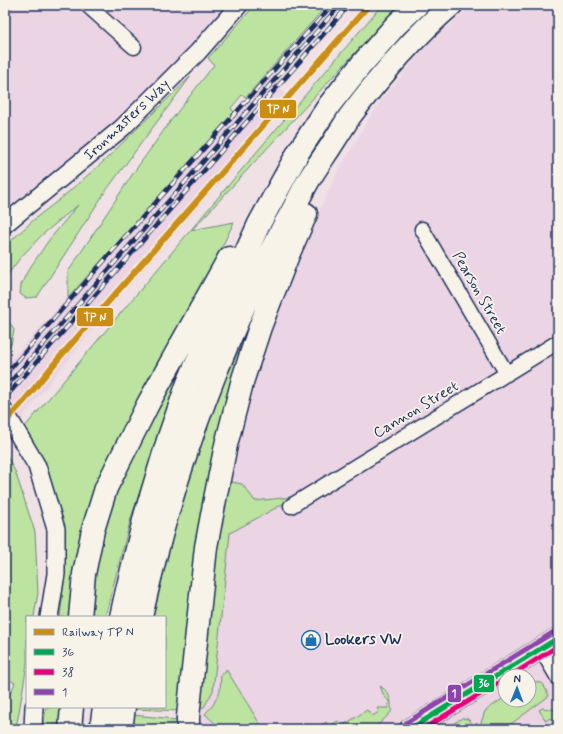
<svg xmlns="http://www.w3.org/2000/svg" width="563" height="734" viewBox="0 0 563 734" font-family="Mynerve,sans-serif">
  <rect width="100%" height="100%" fill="#f0e1e5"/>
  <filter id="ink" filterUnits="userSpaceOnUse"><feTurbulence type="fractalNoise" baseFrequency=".025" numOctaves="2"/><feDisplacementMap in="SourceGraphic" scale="8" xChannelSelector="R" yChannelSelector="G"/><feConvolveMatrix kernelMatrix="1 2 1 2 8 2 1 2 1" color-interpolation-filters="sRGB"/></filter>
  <g filter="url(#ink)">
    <path fill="#ebd4e3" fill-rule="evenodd" d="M5 5H225L194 41 114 126 5 209Z
      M473 5H558V729H196L227 481 254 376 287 282 338 171 379 103 427 45ZM505 676H529V700H505Z
      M267 76 291 100 227 175 107 312 5 438V366L124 236Z"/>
    <path fill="#bce39f" stroke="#6c897e" d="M255 5H327L246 97 242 95 231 108 234 112 68 298V272L134 172 172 119 214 65 208 58Z
      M382 5H399L192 230 234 222 221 249 155 374 70 617H60L62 600 63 582 23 429 232 181Z
      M191 76 105 192 37 297 26 298 20 294 21 285 27 272 49 240 78 205 42 235 20 258 7 276 5 284V246L38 216 59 200 103 162Z
      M209 301 165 417 131 518 105 617H85L101 521Z
      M259 308 181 711 133 709 134 707H165V617H153L175 527 202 442 215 403 229 371Z
      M5 312 8 320 14 330 11 345 5 348Z
      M5 453 15 471 35 532 38 593 34 617H27V664L18 718 15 729H5V705L15 683 5 677Z
      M227 481 242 484 255 501 291 497 292 499 230 533 213 691 204 707 197 710 213 564Z
      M226 669 263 729H221L205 714 213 705 220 691 221 673H225Z
      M529 681 537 682 543 684 549 696 504 729H479L485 711 505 697V700H529Z
      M380 686C387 690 391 697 391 705 391 707 392 710 391 712 390 714 375 728 372 729H316L326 722 329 726 338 721 342 726 367 710 372 716 379 712 377 708H388L389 701 384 696Z
      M46 707H63L62 724H54L53 729H43Z
      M542 708 558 710V728L550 718 546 721 539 710Z
      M132 715 166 718 172 721 181 719 180 729H131Z
      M462 718 468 719 474 726 472 729H445Z"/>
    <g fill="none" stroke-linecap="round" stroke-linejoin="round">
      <defs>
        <path id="minor" d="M87 5 134 47
          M422 229 507 374
          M291 506 558 342
          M541 649 558 678"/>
        <path id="tertiary" d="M5 224 122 128 198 52 239 5
          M5 412 37 466 56 529V574L49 617
          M33 729 34 707"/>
        <path id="secondary" d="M410 729 558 638"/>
        <path id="trunk" d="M80 617 84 574 93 530 106 488 148 404 229 258
          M121 617 127 590 145 516 169 437 188 383 216 318 259 224 299 151 330 104 361 65 396 25 417 5
          M141 617C171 480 219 347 285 224 294 209 301 193 310 178 316 168 323 158 329 149 336 138 343 127 350 116 380 76 413 38 451 5
          M70 729 72 707
          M101 729 104 707
          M121 729 124 707
          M188 729V717L206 547 216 494 226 445 243 379 260 327 288 255 306 214"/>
      </defs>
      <use href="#minor" stroke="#1b2f5e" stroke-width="17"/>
      <use href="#tertiary" stroke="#1b2f5e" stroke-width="20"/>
      <use href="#secondary" stroke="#1b2f5e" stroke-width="23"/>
      <use href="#trunk" stroke="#1b2f5e" stroke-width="25"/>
      <use href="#minor" stroke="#f7f3e8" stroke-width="14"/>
      <use href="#tertiary" stroke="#f7f3e8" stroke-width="17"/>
      <use href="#secondary" stroke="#f7f3e8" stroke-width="20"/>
      <use href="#trunk" stroke="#f7f3e8" stroke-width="22"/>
      <defs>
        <path id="rail" d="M5 375 116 247 332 5
          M5 388 340 5
          M5 398 349 5"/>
      </defs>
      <use href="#rail" stroke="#1b2f5e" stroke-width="4.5"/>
      <use href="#rail" stroke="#f7f3e8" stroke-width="3" stroke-dasharray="9" stroke-linecap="butt"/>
      <defs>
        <path id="bus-1" d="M410 729 558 638"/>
        <path id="bus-2" d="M510 676 558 646
          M423 729 505 679"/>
        <path id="bus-3" d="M406 723 554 632"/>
      </defs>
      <use href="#bus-1" stroke="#f7f3e8" stroke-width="8"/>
      <use href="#bus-2" stroke="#f7f3e8" stroke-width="8"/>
      <use href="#bus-3" stroke="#f7f3e8" stroke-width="8"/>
      <use href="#bus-1" stroke="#00a651" stroke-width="5"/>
      <use href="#bus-2" stroke="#e5007d" stroke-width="5"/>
      <use href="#bus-3" stroke="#8e44ad" stroke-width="5"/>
      <defs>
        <path id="rail-1" d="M5 422 24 401 59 358 369 5"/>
      </defs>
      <use href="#rail-1" stroke="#f7f3e8" stroke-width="9"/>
      <use href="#rail-1" stroke="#cb8e13" stroke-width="6"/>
    </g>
  </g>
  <defs>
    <symbol id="shop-ring" viewBox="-11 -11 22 22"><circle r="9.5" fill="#f7f3e8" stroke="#1f6fb2" stroke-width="1.5"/><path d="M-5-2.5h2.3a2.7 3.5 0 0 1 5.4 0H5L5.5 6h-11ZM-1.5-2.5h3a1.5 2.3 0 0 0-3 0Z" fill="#1f6fb2"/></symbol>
  </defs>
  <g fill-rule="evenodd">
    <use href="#shop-ring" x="300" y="629" width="22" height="22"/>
  </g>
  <g text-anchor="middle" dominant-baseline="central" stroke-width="3.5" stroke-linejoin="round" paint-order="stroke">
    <g font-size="15" fill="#1b2f5e" stroke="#f7f3e8">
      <text transform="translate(127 120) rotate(-43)">Ironmasters Way</text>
      <text transform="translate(479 293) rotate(60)">Pearson Street</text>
      <text transform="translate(416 410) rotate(-31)">Cannon Street</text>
    </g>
    <g font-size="15" font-weight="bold" fill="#1b2f5e" stroke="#f7f3e8" text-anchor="start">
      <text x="325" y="640">Lookers VW</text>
    </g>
  </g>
  <g stroke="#f7f3e8" stroke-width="1.5">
    <rect x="259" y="99" width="38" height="20" rx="4" fill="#cb8e13"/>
    <rect x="76" y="307" width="38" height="20" rx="4" fill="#cb8e13"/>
    <rect x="473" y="674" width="22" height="19" rx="4" fill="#00a651"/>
    <rect x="447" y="684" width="15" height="19" rx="4" fill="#8e44ad"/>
  </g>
  <g font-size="11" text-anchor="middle" font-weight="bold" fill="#fff">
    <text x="278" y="113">TP N</text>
    <text x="95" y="321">TP N</text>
    <text x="484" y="687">36</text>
    <text x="454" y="697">1</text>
  </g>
  <rect width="563" height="734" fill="none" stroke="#f7f3e8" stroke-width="20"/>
  <rect x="10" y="10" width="543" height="714" fill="none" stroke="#1b2f5e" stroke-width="1.5" filter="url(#ink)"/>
  <rect x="26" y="616" width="140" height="92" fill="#f7f3e8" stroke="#9fa5b1"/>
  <rect x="34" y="629" width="20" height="6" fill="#cb8e13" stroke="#9fa5b1"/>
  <text x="62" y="636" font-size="12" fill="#1b2f5e">Railway TP N</text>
  <rect x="34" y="649" width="20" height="6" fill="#00a651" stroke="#9fa5b1"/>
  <text x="62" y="656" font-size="12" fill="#1b2f5e">36</text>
  <rect x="34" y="669" width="20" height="6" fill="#e5007d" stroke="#9fa5b1"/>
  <text x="62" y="676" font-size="12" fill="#1b2f5e">38</text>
  <rect x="34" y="689" width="20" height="6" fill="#8e44ad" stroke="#9fa5b1"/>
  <text x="62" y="696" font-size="12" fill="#1b2f5e">1</text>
  <g transform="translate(517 688) rotate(1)"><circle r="19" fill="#f7f3e8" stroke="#9fa5b1"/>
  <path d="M0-3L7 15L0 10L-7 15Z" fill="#1f6fb2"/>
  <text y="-6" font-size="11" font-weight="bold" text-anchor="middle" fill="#1b2f5e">N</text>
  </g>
</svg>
